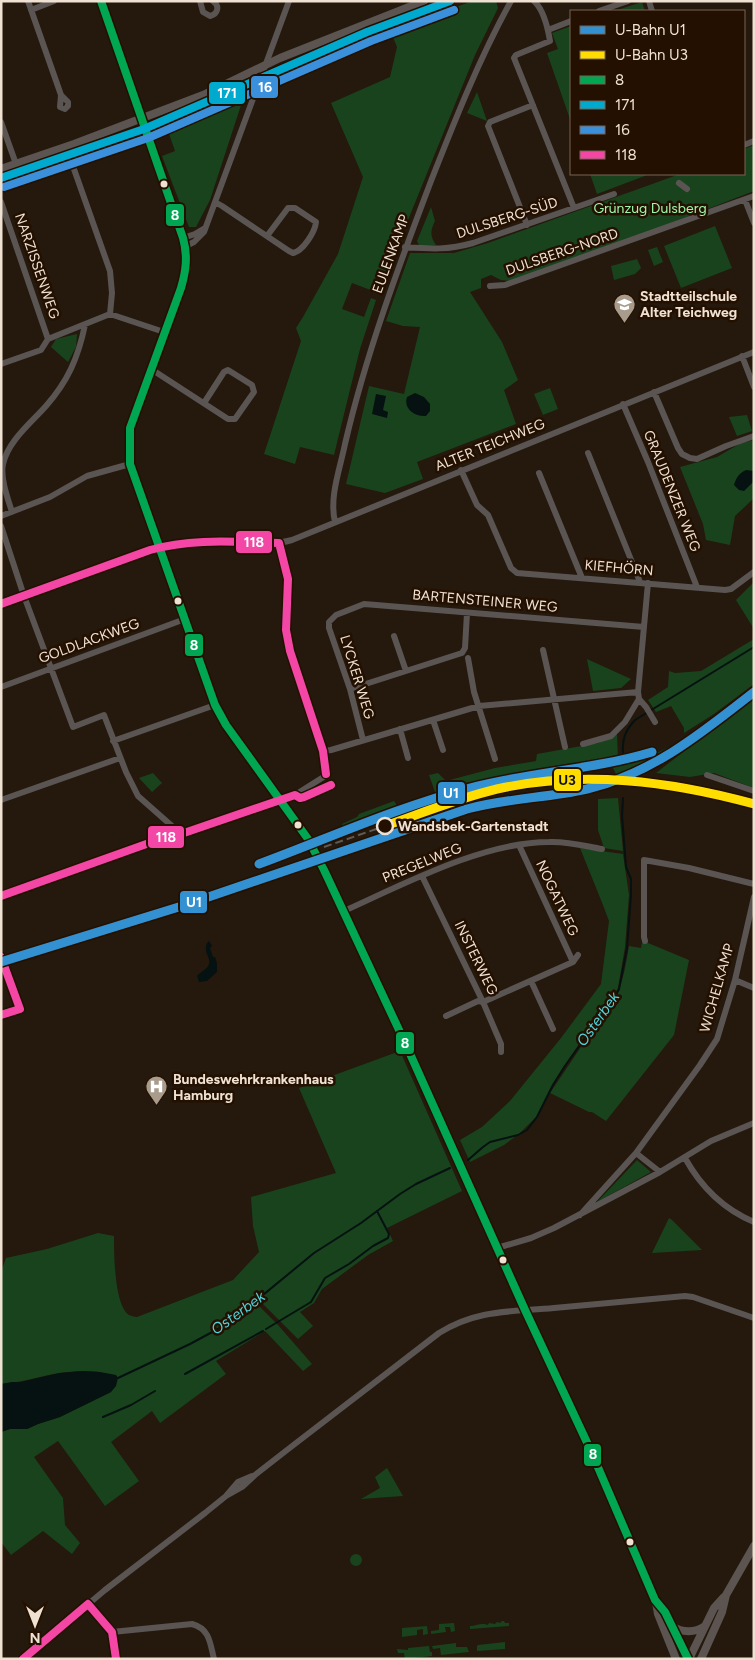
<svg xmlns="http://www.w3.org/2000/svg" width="755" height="1660" viewBox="0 0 755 1660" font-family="Figtree,sans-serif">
  <rect width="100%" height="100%" fill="#24190c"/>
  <path fill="#19431d" d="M435 1H440L388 20 332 43 395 15Z
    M473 1H496L498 8 475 55 378 294 373 293V291L352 283 342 309 364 317 371 298 376 300 360 349 334 455 300 447 295 464 264 454 301 341 296 328 303 317 338 254 363 177 331 103 390 77 397 47 390 30Z
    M642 2 645 11H614Z
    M571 26V122L547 53 558 49 552 33Z
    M477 92 478 95 487 121 467 113Z
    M245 93 210 200 196 227H189L162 156 175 151 167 128Z
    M754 145V191L648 232 511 281 501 280 491 275 481 279V288L470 292 502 342 518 380 504 390 516 424 417 462 423 479 385 493 346 484 369 386 404 394 420 327 403 326 386 321 410 253H454L488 243 680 174H744V149Z
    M590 174H650L597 194Z
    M431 207 435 221C430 231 430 236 436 245H419L417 241Z
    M715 226 732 268 681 288 664 246Z
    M657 247 663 262 654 266 648 250Z
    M637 259 641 268 635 274 614 280 611 266Z
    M77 334 76 347 68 362 51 347 56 339Z
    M550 388 558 409 543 415 534 394Z
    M747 415 752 431 737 436 729 417Z
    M754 440V498L735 516 730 545 706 540 703 524 680 467 717 457 741 443Z
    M754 582V629L736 600Z
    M754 639V684L714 714 684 733V728L671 706 656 712 648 700 668 687 669 671 675 673 701 671Z
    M587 659 631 679 621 688 593 691Z
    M754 697V788L714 773 690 777 656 773Z
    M617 734 618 759 465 783 435 792 429 775 438 773 446 781 495 768 536 761 537 754 598 743Z
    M689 738C677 753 636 770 617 776L612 766 652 755Z
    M153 773 162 783 152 792 139 778Z
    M618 798 623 851 604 848 598 830V799Z
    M394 801 399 809 344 828 342 824 357 817 359 814Z
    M580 848 623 854 629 895 625 947 618 988 608 1006 591 1027 564 1066 552 1085 536 1117 520 1133 504 1145 470 1162 460 1140 482 1127 510 1101 561 1038 601 984 609 921 603 905Z
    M642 942 648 943 689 960 674 1035 606 1121 592 1112H589L550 1093 593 1029C619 1004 623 981 629 946L641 948Z
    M400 1051 462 1191 387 1228 393 1241 368 1255 322 1289 314 1303 300 1312 313 1326 298 1339 261 1302 258 1305 278 1325 312 1364 303 1371 265 1331 216 1361 226 1374 160 1423 152 1411 111 1442 139 1481 105 1506 58 1441 34 1457 63 1498 65 1525 80 1543 72 1554 43 1531 11 1555 1 1542V1432L10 1429H27L38 1424 60 1417 111 1392 100 1372C86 1371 73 1371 60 1373 40 1376 21 1383 1 1384V1272L6 1258 47 1249 98 1233 114 1236C114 1252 114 1305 129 1315 131 1316 136 1317 137 1317L233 1280 259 1252 253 1226 251 1197 336 1173 299 1088Z
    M637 1160 651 1172 597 1202Z
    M669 1218 672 1220 702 1250 652 1253Z
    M387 1468 403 1496 361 1499 380 1488 375 1477Z
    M350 1560a6 6 0 1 1 12 0a6 6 0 1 1-12 0Z
    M502 1621H504L505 1623H509V1626L470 1629V1626C476 1626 481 1622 488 1625L489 1623 495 1624 497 1622 500 1623Z
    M454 1623 455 1631 451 1632 450 1627H445L446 1632 431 1634V1631L439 1630V1624Z
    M427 1626 428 1634 423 1635V1629L417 1630V1635L402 1637V1628Z
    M505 1642V1649L477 1651V1646L478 1645Z
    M456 1643V1647H467L469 1652 441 1655 440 1648 433 1649 432 1646Z
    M429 1646 430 1652H432V1656L405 1659 404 1653H398L397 1649 408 1650V1648Z"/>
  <path fill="#051211" d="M415 393 424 397 430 404V411L426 416C415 417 403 409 407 397Z
    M376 394 386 396 383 410 388 412 387 418 372 414Z
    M746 470 754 471V481L744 491 739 490 734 485C736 478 739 473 746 470Z
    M209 941 212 946 210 948 213 957H215L217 963V972L207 981 199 982 197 976C200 972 208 969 209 964 211 957 203 953 207 943Z
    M83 1371 100 1372 116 1375 118 1378 116 1386 111 1392 60 1417 38 1424 27 1429H10L1 1432V1384L12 1382H21L59 1373Z"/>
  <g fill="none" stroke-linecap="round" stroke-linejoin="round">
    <path stroke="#051211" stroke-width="2" d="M623 753C622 739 625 731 635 720L754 647
      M468 1160 483 1147 490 1142 518 1135 527 1130 537 1117 553 1085 565 1066 592 1028 601 1019 610 1007 619 989 627 948 631 895V879L626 867 622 816 623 798
      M266 1329 311 1302 325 1278 349 1264 373 1246 388 1238 389 1234 377 1211
      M185 1374 263 1331
      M118 1378 190 1344 229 1323 314 1253 361 1223 400 1194 416 1184 450 1168
      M103 1417 131 1405 155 1391"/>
    <path stroke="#5a5453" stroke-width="6" d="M28 1 61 95 68 102V106L65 109 60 107 61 95
      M101 1 141 118
      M200 1 203 12 210 16C218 14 220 6 213 1
      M534 1C544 10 548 29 550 41L516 55 514 58 574 208
      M649 1 652 11
      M31 10 54 1
      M599 11 628 1
      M548 30 571 21
      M1 122 16 164V168
      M74 144 69 155 110 271 112 293 110 314
      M744 145 754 141
      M679 183 687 189
      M745 200 754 223
      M1 202 48 339
      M215 202 222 206 289 251 293 253C303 251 315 232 316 222L295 208H288L267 236
      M527 225 488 126 490 122 533 105
      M183 238 195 234 205 228
      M186 246 194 242 204 232 289 1
      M405 247C432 249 448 250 473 243L614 194
      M490 286 505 285 754 196
      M742 356 754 387
      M1 364 41 350 48 339 110 314 164 332
      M151 369 228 419H235L254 392 252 385 228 370 224 372 204 403
      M654 392 678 448 682 454 690 458 697 459 726 446 754 436
      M623 404 648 462 697 587
      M588 453 640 582
      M461 470 477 505 488 515 511 568 517 573 725 590 731 589 754 572
      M539 473 582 578
      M12 512C8 499 0 478 3 464 8 441 31 423 46 406 68 381 78 358 85 325
      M1 516 50 497 87 476 130 464
      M335 522C329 497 340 469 345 444 366 354 398 268 431 181 455 120 479 59 511 1
      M1 526 24 596 73 727 104 715 126 772 138 796 181 834
      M1 604 150 550C173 543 196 541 219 541 244 541 268 547 292 540L754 352
      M394 636 406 671
      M543 650 565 747
      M468 658 474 692 495 759
      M1 687 185 619
      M350 689 462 653 465 648 467 613
      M639 699 646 707 655 722
      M433 720 443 750
      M400 729 408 758
      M363 740 350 689 329 628V622L336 615 364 604 644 627
      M113 741 215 705
      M583 744 611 736 625 722 639 699 638 692 648 583
      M323 751 331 750 479 706 638 692
      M707 775 754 791
      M1 800 120 758
      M519 845 573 962
      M422 876 483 1002 501 1044V1052
      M1 896 166 837 181 834 295 795 325 776 327 771 323 751 290 651 286 630 288 579 279 543
      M344 911C404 884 483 842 549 842 567 841 585 846 602 849
      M645 941 644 937V860L689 868 754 884
      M1 956 20 1009 1 1015
      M735 980 754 988
      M531 981 553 1029
      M446 1016 478 1001 483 1002 573 962 578 955
      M636 1153 660 1172
      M685 1158C701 1187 723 1209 754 1222
      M580 1215 636 1153 700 1065 717 1039 735 980 754 897
      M497 1248 531 1238 554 1228 660 1172 711 1141 754 1123
      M226 1496 242 1487 255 1475 287 1450 439 1333C477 1309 512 1312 554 1308 597 1304 641 1300 685 1296L693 1297 754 1318
      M88 1604 112 1632 116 1659
      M112 1632 192 1624C210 1629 210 1643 214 1659
      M23 1659 105 1590 205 1513 226 1496 238 1482 252 1476"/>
    <path stroke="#5c5450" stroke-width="8" d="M141 118 186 246 187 267 181 288 130 428V464L133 473 215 705 226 725 308 839 324 870 407 1047 525 1310 591 1451 637 1560 655 1600 665 1612 688 1659
      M1 169 74 144 203 95 280 58 424 1
      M1 178 144 129 367 32 451 1
      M656 1602 658 1614 676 1659
      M672 1626C682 1633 695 1633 705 1626
      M689 1659 714 1608 724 1597
      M701 1659 722 1612 726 1595 754 1546"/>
    <path stroke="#605a54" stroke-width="2" stroke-dasharray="8 4" stroke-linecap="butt" d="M461 802 500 790 529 784
      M324 847 385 826"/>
    <defs>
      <path id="bus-1" d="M101 1 183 238C188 256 186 271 181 288L130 428V464L215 705 226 725 308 839 324 870 407 1047 525 1310 591 1451 655 1600 665 1612 688 1659"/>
      <path id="bus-2" d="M1 178 144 129 367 32 450 1"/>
      <path id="bus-3" d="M4 187 148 138 371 41 454 10"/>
      <path id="bus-4" d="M1 604 150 550C192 538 235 542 279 543L288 579 286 630 290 651 323 751 326 774
        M1 896 166 837 181 834 295 795 300 798 304 797 331 785
        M1 957 20 1009 1 1015
        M88 1604 112 1632 116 1659
        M23 1659 88 1604"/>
    </defs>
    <use href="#bus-1" stroke="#241000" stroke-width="11"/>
    <use href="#bus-2" stroke="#241000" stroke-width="11"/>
    <use href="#bus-3" stroke="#241000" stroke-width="11"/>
    <use href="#bus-4" stroke="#241000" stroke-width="11"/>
    <use href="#bus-1" stroke="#00a651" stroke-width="8"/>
    <use href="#bus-2" stroke="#00a9ce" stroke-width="8"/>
    <use href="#bus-3" stroke="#3a90db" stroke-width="8"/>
    <use href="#bus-4" stroke="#f346a5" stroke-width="8"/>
    <defs>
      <path id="metro-1" d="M259 864C329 838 398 807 470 788 530 772 592 770 652 752
        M1 962 182 906 467 809C507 798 548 798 587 789 652 774 703 732 754 692"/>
      <path id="metro-2" d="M385 826C422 813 459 798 497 789 583 770 670 781 754 804"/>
    </defs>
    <use href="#metro-1" stroke="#241000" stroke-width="12"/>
    <use href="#metro-2" stroke="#241000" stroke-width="12"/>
    <use href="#metro-1" stroke="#3391d1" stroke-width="9"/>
    <use href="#metro-2" stroke="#fd0" stroke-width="9"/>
  </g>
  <defs>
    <symbol id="school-pin" viewBox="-11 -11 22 30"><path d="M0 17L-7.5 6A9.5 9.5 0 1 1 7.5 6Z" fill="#a99c8d" stroke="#241000"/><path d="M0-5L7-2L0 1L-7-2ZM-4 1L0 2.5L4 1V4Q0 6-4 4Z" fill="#fff"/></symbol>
    <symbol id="hospital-pin" viewBox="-11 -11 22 30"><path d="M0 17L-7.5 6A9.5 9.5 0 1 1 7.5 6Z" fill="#a99c8d" stroke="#241000"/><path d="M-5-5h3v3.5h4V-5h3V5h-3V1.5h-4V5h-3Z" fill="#fff"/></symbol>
  </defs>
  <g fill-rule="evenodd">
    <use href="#school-pin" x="612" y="292" width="25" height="34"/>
    <use href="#hospital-pin" x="144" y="1074" width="25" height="34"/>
  </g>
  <g fill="#f0e2d3" stroke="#241000" stroke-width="2">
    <circle cx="164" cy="184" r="4.5"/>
    <circle cx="178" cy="601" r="4.5"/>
    <circle cx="298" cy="825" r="4.5"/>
    <circle cx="503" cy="1260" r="4.5"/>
    <circle cx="630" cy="1542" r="4.5"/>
  </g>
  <circle fill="#241000" stroke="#f0e2d3" stroke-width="2.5" cx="385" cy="826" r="8"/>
  <g text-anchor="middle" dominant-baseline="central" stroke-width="5" stroke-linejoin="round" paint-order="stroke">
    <g font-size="14" fill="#9df9a7" stroke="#241000">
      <text x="650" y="208">Grünzug Dulsberg</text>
    </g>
    <g font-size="14" fill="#f0e2d3" stroke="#241000">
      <text transform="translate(507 218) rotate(-18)">DULSBERG-SÜD</text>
      <text transform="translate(562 252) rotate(-19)">DULSBERG-NORD</text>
      <text transform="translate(391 254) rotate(-70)">EULENKAMP</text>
      <text transform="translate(37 266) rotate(71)">NARZISSENWEG</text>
      <text transform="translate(490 445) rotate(-22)">ALTER TEICHWEG</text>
      <text transform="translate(672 491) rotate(68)">GRAUDENZER WEG</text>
      <text transform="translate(619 568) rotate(5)">KIEFHÖRN</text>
      <text transform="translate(485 601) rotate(5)">BARTENSTEINER WEG</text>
      <text transform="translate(89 641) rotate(-20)">GOLDLACKWEG</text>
      <text transform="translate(357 677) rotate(73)">LYCKER WEG</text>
      <text transform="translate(422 863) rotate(-22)">PREGELWEG</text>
      <text transform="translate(557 898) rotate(65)">NOGATWEG</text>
      <text transform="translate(476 958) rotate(64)">INSTERWEG</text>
      <text transform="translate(717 988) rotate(-74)">WICHELKAMP</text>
    </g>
    <g font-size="14" font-weight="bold" fill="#f0e2d3" stroke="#241000" text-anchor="start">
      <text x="640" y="296">Stadtteilschule<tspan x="640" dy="16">Alter Teichweg</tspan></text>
      <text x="173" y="1079">Bundeswehrkrankenhaus<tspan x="173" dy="16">Hamburg</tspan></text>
    </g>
    <g font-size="14" font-weight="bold" fill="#f0e2d3" stroke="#241000" text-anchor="start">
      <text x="398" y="826">Wandsbek-Gartenstadt</text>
    </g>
    <g font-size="15" font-style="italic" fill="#50d4d9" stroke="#241000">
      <text transform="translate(598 1019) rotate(-55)">Osterbek</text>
      <text transform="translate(238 1313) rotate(-36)">Osterbek</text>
    </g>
  </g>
  <g stroke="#241000" stroke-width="2">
    <rect x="250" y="75" width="29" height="24" rx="5" fill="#3a90db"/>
    <rect x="208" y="81" width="38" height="24" rx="5" fill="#00a9ce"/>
    <rect x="165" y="203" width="20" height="24" rx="5" fill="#00a651"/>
    <rect x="235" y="530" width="38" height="24" rx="5" fill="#f346a5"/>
    <rect x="184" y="633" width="20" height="24" rx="5" fill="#00a651"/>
    <rect x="553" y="768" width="29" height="24" rx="5" fill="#fd0"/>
    <rect x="437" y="781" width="29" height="24" rx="5" fill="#3391d1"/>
    <rect x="147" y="825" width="38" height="24" rx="5" fill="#f346a5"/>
    <rect x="179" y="890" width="29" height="24" rx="5" fill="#3391d1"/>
    <rect x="395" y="1031" width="20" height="24" rx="5" fill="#00a651"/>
    <rect x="583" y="1443" width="19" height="24" rx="5" fill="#00a651"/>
  </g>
  <g font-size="14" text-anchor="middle" font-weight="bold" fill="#fff">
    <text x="265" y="92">16</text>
    <text x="227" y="98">171</text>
    <text x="175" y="220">8</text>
    <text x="254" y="547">118</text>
    <text x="194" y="650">8</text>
    <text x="451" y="798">U1</text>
    <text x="166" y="842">118</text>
    <text x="194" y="907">U1</text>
    <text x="405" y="1048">8</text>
    <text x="593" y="1459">8</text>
  </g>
  <g font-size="14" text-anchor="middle" font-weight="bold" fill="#111">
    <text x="567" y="785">U3</text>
  </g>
  <rect width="755" height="1660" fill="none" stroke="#f0e2d3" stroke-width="5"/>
  <rect x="570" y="10" width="175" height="165" fill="#241000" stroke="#766454"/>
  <rect x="580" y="26" width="25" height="8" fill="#3391d1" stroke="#766454"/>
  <text x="615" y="35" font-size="15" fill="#f0e2d3">U-Bahn U1</text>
  <rect x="580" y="51" width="25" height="8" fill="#ffdd00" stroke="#766454"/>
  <text x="615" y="60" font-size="15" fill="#f0e2d3">U-Bahn U3</text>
  <rect x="580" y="76" width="25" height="8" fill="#00a651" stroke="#766454"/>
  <text x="615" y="85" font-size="15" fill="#f0e2d3">8</text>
  <rect x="580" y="101" width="25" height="8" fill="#00a9ce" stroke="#766454"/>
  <text x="615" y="110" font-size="15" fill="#f0e2d3">171</text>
  <rect x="580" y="126" width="25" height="8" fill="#3a90db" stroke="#766454"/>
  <text x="615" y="135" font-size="15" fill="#f0e2d3">16</text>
  <rect x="580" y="151" width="25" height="8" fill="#f346a5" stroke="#766454"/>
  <text x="615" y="160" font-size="15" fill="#f0e2d3">118</text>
  <g transform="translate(35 1625) rotate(180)" stroke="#241000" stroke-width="4" paint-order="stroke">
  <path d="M0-4L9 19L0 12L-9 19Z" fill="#f0e2d3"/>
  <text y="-8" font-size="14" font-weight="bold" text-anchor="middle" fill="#f0e2d3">N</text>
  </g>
</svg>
